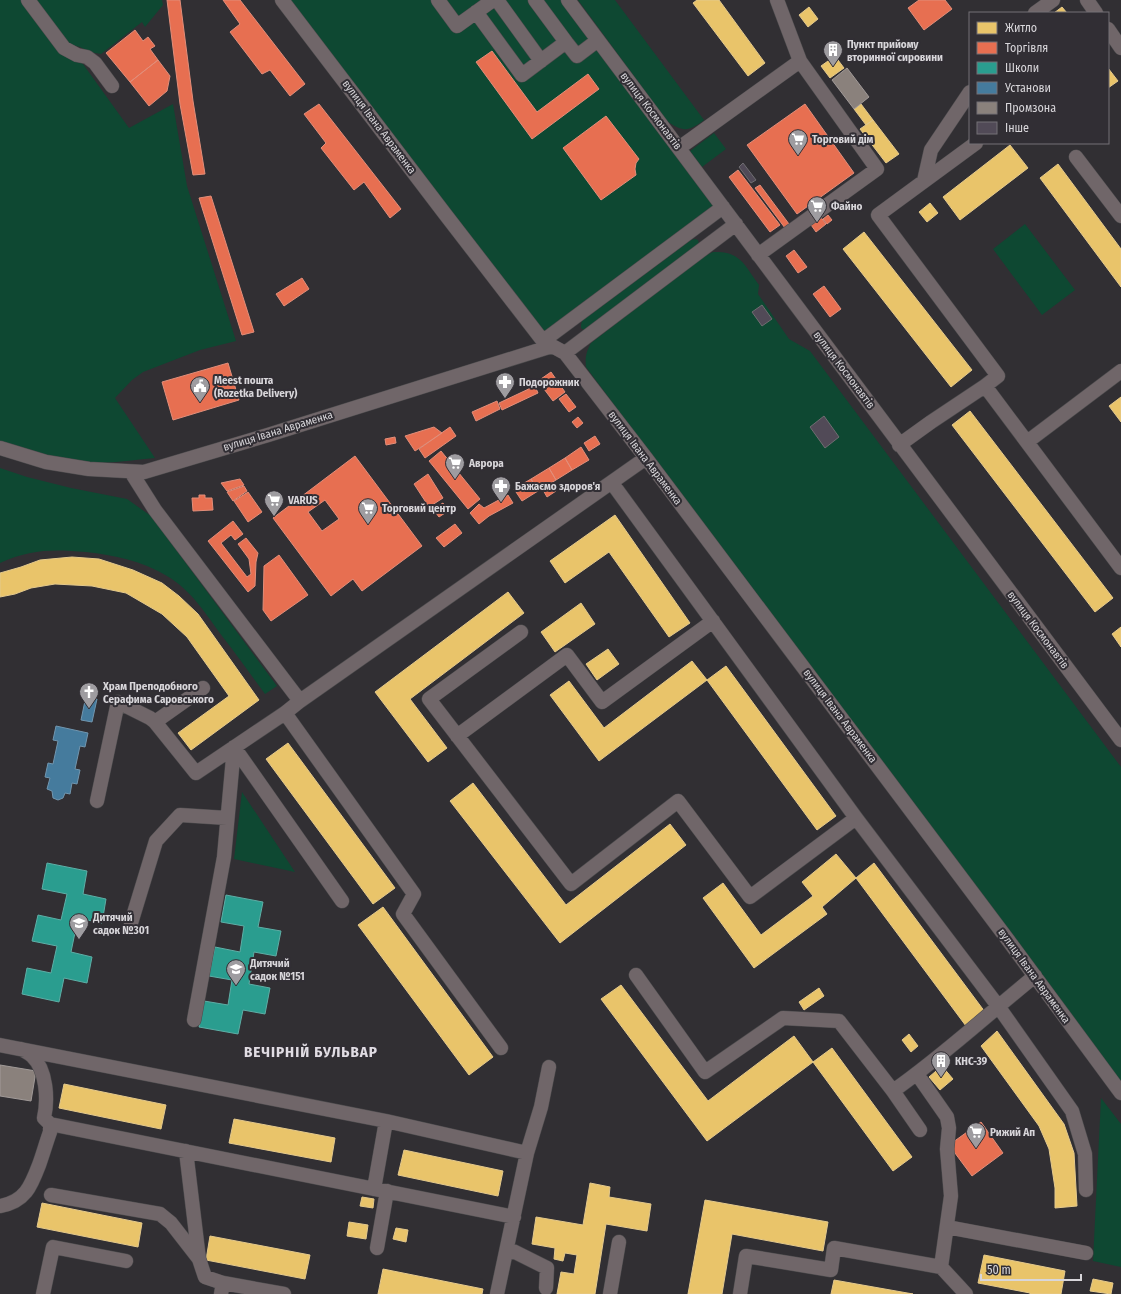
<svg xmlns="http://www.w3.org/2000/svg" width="1121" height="1294" viewBox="0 0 1121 1294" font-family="'Fira Sans Condensed',sans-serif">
  <rect width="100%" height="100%" fill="#312f33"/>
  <path fill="#0e4832" d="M0 0H22L61 51 83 64 129 128 173 104 187 186 236 341 200 350 143 372 132 380 115 398 155 458C132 460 108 464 84 463 55 461 27 452 0 444Z
    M35 0H162L163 5 145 27 142 22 101 54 90 52 80 47 68 44Z
    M282 0H568L723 207 543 341Z
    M578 0H615L704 120C689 132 682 132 667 121Z
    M714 133 726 149 702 167 690 151Z
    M1025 224 1075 290 1042 315 993 249Z
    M695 239 698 240 699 244 588 329 584 330 581 328V325L582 321 691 240Z
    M713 252C741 251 744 265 759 285L758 294 789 339 810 351 1121 767V1085L586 367C585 358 586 352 591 343L701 258Z
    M0 468 27 477 71 488 127 499 151 516 277 686 265 694C251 675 237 655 222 636 206 614 191 590 167 576 142 561 114 555 86 552 54 549 30 549 0 563Z
    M242 792 295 872 234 859Z
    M1101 1098 1121 1124V1267L1093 1261Z"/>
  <path fill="#e9c46a" stroke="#e4c98c" d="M697 0H719L765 63 748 76 693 3Z
    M809 7 818 19 808 27 799 15Z
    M1062 7 1067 13H1054Z
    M835 56 844 68 830 78 821 66Z
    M1108 68 1118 81 1108 88Z
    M861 104 873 120 866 125 854 109Z
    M873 120 899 154 886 163 860 129Z
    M1010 145 1028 168 960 220 943 197Z
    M1058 164 1121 249V287L1040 178Z
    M930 203 938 213 927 222 919 212Z
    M864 232 972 370 951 387 843 249Z
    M1121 397V422L1109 406Z
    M970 411 1113 598 1095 612 952 425Z
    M615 515 690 623 669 637 609 552 565 583 550 561Z
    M72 557 99 559 133 570 162 583 179 596 198 614 259 700 191 750 178 733 229 696 187 637 162 614 126 593 92 586 55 584 31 588 15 594 0 597V573L21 567 40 560Z
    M508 592 524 613 410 699 447 748 428 762 375 692Z
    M581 603 595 624 555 652 541 632Z
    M1121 627V647L1112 634Z
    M608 649 619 664 597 680 586 664Z
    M692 661 707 680 599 761 550 695 569 681 604 728Z
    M726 666 836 816 817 830 707 680Z
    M288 743 395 888 373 904 266 759Z
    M473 783 566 905 670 824 686 845 560 943 450 801Z
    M836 854 856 878 822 907 827 914 754 968 703 898 723 883 761 935 813 896 802 882Z
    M874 863 985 1012 966 1026 856 878Z
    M383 907 493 1057 469 1075 358 925Z
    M621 985 708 1101 794 1036 813 1062 707 1141 601 999Z
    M819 988 824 996 804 1010 799 1002Z
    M997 1031 1064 1124 1074 1153 1077 1206 1055 1208V1188L1049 1149 1039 1126 981 1046Z
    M909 1034 918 1046 911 1052 902 1040Z
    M832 1048 912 1157 893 1171 813 1062Z
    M942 1066 953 1079 940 1090 929 1077Z
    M64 1084 166 1105 161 1129 59 1108Z
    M234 1119 335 1138 331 1162 229 1143Z
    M404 1150 503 1171 498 1196 398 1175Z
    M590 1183 610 1187 609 1197 651 1204 647 1231 606 1224 595 1294H557L561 1272 574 1274 577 1255 565 1253 563 1261 554 1259 555 1248 532 1244 536 1217 583 1225Z
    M362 1197 374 1199 373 1208 360 1206Z
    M705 1200 828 1222 823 1251 732 1234 722 1294H688Z
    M42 1203 142 1223 138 1247 37 1227Z
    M349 1222 368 1225 366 1239 347 1236Z
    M396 1228 408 1230 406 1242 393 1239Z
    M210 1236 310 1255 305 1279 206 1260Z
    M984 1255 1065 1271 1061 1294H1030V1293L978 1283Z
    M383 1269 483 1289 482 1294H378Z
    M1093 1279 1113 1283 1111 1294 1090 1291Z
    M834 1280 913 1294H831Z"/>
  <path fill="#e76f51" stroke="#e28e7a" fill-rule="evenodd" d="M167 0H180L193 101 205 174 193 175 180 104Z
    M223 0H240L305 84 290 96 270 70 262 74 230 32 240 24Z
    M919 0H945L952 9 924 30 908 8Z
    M135 30 143 41 148 37 155 46 150 49 158 60 130 82 106 53Z
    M492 51 537 112 588 74 599 89 532 139 476 62Z
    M158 60 170 76 167 91 149 106 130 82Z
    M319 104 401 209 390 218 364 182 354 190 321 148 326 143 304 114Z
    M805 104 854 173 797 214 747 145Z
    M606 116 639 159 636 163 635 169 636 175 601 200 563 148Z
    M738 170 780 225 770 232 729 177Z
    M760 185 789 224 785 228 755 188Z
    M211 196 254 332 242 335 199 198Z
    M819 215 826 224 816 232 809 222Z
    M828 215 832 220 827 224 823 219Z
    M794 250 807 267 798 273 786 256Z
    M302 278 309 289 284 306 276 294Z
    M824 286 841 309 830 317 813 294Z
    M228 363 239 400 173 420 162 382Z
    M551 372 565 392 553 401 538 381Z
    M535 386 538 393 502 410 499 403Z
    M566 394 576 407 569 412 559 399Z
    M497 401 500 409 476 421 472 412Z
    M578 417 583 423 577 428 572 422Z
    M434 427 442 433 415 451 405 436Z
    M450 427 456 436 425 458 419 449Z
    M595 436 600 444 589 451 584 443Z
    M395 437 396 443 386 445 385 439Z
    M581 447 589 460 572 470 565 458Z
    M441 451 480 499 468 509 429 461Z
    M355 456 422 546 362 591 353 579 331 596 273 518ZM325 500 339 519 322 531 308 512Z
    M565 458 572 470 556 480 549 468Z
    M549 468 556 480 538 491 531 479Z
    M428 474 443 498 429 507 414 484Z
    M240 479 244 485 227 491 221 483Z
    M531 479 538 491 522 501 514 489Z
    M552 485 556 491 547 497 543 490Z
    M244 486 247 491 233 501 227 492Z
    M248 492 262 512 248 522 234 501Z
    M199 495H205V498H212L213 510 193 511 192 498H199Z
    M508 495 513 503 489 516 479 524 470 513 479 504 484 508Z
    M443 503 448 511 439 517 433 509Z
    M233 521 243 534 235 540 231 535 221 543 247 577 251 574 249 559 238 544 246 538 258 553 256 562 255 586 248 592 208 541Z
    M455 524 462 533 444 547 436 538Z
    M279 555 308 595 271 621 263 610 264 566Z
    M981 1122 1003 1153 972 1176 949 1145Z"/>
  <path fill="#2a9d8f" stroke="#5eaea6" d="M47 863 87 871 83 894 106 899 102 923 78 918 71 952 92 957 87 983 64 978 59 1002 22 994 27 968 51 973 57 946 32 941 38 915 61 920 67 894 42 889Z
    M226 895 263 902 258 927 281 931 276 956 254 952 249 984 270 988 265 1014 243 1010 238 1034 199 1027 204 1001 228 1005 232 980 209 976 215 947 240 952 244 926 221 922Z"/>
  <path fill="#457b9d" stroke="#7196af" d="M86 696 97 699 92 722 81 720Z
    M56 726 88 733 85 747 80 746 75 769 80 770 77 784 72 783 70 794 65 793 63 798 58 800 53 798 52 791 47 789 50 778 45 777 48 763 53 764 58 741 53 740Z"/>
  <path fill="#8a817c" stroke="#a19a98" d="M847 68 869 97 854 109 832 80Z
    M0 1065 36 1071 31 1101 0 1096Z"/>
  <path fill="#514a57" stroke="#6f6d71" d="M743 163 756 180 751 183 739 167Z
    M762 305 772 319 762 326 752 312Z
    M824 416 839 437 825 448 810 427Z"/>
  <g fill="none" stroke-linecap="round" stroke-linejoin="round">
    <defs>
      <path id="minor" d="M28 0 64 48 77 55 87 57 95 63 112 86
        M282 0 445 214 543 341 565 353 646 458 1008 940 1121 1093
        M438 0 457 26 493 0
        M497 0 541 61
        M535 0 566 42
        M568 0 1121 740
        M777 0 800 61
        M1087 0 1096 13
        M476 12 522 75 566 42 577 56 598 40
        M1035 13 1053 0
        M1108 29 1121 48
        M976 143 878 215 998 376 985 386
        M679 148 800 61 877 169 758 255
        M1076 157 1121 216
        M924 181 931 150 970 92
        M543 341 723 207
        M565 353 736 224
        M1027 442 1121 371
        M899 445 931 422 985 386 1121 568
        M0 448 46 462 89 469 144 472 268 435 552 346
        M131 472 155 510 300 701 285 713 414 894 403 914 501 1048
        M612 483 856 818 998 1006 1072 1111 1085 1154 1086 1190
        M521 632 429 699 571 884 678 801 750 897 856 818
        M203 688 155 722 196 773 285 713
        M300 701 646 458
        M457 736 567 655 602 702 713 621
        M97 801 118 702 150 718 155 722
        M131 923 156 841 180 815 227 818
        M636 975 705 1072 783 1018 839 1021 893 1091 920 1130
        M194 1020 224 857 234 747 342 901
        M0 1045 386 1121 374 1189
        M917 1074 947 1117 949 1128 947 1149 951 1196 941 1267
        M893 1091C943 1056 988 1014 1035 976
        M386 1121 527 1153 497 1294
        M50 1124 514 1217
        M186 1151 199 1259 205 1277 223 1283
        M527 1153 541 1107 549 1067
        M51 1195 160 1214 171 1223 199 1259
        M0 1206C25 1202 31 1186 39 1165 43 1154 46 1143 50 1132V1124L44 1118C48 1100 47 1070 32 1056 29 1053 25 1051 21 1049
        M947 1227 1086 1253
        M377 1248 387 1191
        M507 1248 547 1268 546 1288
        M43 1294 53 1247 126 1261
        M221 1294 223 1283 284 1294
        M610 1294 619 1242
        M740 1294 746 1256 831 1270 834 1248 941 1267 966 1294"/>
    </defs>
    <use href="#minor" stroke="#4c4b4d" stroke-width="15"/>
    <use href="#minor" stroke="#706669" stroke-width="14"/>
  </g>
  <defs>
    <symbol id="building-pin" viewBox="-11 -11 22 30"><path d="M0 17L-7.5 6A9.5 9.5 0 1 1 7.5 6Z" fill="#9e9ca0" stroke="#312e34"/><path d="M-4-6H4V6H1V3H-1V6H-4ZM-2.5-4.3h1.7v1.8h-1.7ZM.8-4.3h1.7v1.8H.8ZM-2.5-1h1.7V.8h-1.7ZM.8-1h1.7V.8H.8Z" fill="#fff"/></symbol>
    <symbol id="supermarket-pin" viewBox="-11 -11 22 30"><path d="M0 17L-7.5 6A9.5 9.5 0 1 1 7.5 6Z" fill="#9e9ca0" stroke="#312e34"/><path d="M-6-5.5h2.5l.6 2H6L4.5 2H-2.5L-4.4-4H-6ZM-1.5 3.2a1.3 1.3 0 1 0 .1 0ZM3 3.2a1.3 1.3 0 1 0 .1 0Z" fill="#fff"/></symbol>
    <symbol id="pharmacy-pin" viewBox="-11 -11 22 30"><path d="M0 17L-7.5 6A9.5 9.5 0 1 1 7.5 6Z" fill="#9e9ca0" stroke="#312e34"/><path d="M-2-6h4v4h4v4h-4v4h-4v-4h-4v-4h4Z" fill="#fff"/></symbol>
    <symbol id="civic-pin" viewBox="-11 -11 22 30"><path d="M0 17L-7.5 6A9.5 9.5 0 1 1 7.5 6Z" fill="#9e9ca0" stroke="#312e34"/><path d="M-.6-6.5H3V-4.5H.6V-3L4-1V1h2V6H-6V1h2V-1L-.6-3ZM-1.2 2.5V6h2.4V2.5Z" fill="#fff"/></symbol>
    <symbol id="church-pin" viewBox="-11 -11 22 30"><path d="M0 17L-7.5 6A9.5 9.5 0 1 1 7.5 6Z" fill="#9e9ca0" stroke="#312e34"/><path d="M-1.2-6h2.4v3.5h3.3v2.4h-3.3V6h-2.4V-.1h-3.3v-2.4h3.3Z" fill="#fff"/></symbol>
    <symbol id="school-pin" viewBox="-11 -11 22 30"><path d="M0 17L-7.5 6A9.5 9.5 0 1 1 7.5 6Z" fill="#9e9ca0" stroke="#312e34"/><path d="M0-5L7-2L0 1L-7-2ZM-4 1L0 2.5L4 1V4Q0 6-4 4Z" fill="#fff"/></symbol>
  </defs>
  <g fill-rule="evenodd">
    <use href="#building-pin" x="822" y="39" width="22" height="30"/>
    <use href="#supermarket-pin" x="787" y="128" width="22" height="30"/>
    <use href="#supermarket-pin" x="806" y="195" width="22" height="30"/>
    <use href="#pharmacy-pin" x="494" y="371" width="22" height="30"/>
    <use href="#civic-pin" x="189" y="375" width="22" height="30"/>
    <use href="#supermarket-pin" x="444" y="452" width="22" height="30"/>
    <use href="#pharmacy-pin" x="490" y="475" width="22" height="30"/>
    <use href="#supermarket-pin" x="263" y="489" width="22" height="30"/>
    <use href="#supermarket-pin" x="357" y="497" width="22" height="30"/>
    <use href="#church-pin" x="78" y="681" width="22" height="30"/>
    <use href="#school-pin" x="68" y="912" width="22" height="30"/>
    <use href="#school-pin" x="225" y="958" width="22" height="30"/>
    <use href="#building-pin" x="930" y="1050" width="22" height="30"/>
    <use href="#supermarket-pin" x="965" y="1121" width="22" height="30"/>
  </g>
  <g text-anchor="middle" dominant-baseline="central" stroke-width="4" stroke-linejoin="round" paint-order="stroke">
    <g font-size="11" font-weight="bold" fill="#d8d6da" stroke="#312e34" text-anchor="start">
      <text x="847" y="44">Пункт прийому<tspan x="847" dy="13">вторинної сировини</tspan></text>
      <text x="812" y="139">Торговий дім</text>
      <text x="831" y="206">Файно</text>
      <text x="214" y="380">Meest пошта<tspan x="214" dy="13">(Rozetka Delivery)</tspan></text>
      <text x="519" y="382">Подорожник</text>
      <text x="469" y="463">Аврора</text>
      <text x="515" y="486">Бажаємо здоров'я</text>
      <text x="288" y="500">VARUS</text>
      <text x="382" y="508">Торговий центр</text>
      <text x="103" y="686">Храм Преподобного<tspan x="103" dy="13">Серафима Саровського</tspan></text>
      <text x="93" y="917">Дитячий<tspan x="93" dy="13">садок №301</tspan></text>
      <text x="250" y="963">Дитячий<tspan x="250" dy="13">садок №151</tspan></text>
      <text x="955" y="1061">КНС-39</text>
      <text x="990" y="1132">Рижий Ап</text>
    </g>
    <g font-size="11" fill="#d8d6da" stroke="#312e34">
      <text transform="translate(651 111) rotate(53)">вулиця Космонавтів</text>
      <text transform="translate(379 127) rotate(53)">вулиця Івана Авраменка</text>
      <text transform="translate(844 370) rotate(53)">вулиця Космонавтів</text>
      <text transform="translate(278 431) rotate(-17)">вулиця Івана Авраменка</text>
      <text transform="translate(645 458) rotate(53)">вулиця Івана Авраменка</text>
      <text transform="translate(1038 630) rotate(53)">вулиця Космонавтів</text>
      <text transform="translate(840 716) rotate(53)">вулиця Івана Авраменка</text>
      <text transform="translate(1034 976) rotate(54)">вулиця Івана Авраменка</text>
    </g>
    <g font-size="15" font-weight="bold" letter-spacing="1" fill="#e0dce3" stroke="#312e34">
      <text x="311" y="1052">ВЕЧІРНІЙ БУЛЬВАР</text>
    </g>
  </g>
  <rect x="969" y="12" width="140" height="132" fill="#312e34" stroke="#747176"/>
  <rect x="977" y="22" width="20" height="12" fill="#e9c46a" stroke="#747176"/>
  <text x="1005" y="32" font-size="12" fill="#d8d6da">Житло</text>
  <rect x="977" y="42" width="20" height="12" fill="#e76f51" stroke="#747176"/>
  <text x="1005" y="52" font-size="12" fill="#d8d6da">Торгівля</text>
  <rect x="977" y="62" width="20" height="12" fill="#2a9d8f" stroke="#747176"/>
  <text x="1005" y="72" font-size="12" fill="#d8d6da">Школи</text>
  <rect x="977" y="82" width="20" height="12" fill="#457b9d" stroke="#747176"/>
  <text x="1005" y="92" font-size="12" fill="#d8d6da">Установи</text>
  <rect x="977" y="102" width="20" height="12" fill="#8a817c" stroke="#747176"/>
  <text x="1005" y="112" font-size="12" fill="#d8d6da">Промзона</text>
  <rect x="977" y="122" width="20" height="12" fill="#514a57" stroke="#747176"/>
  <text x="1005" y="132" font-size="12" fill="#d8d6da">Інше</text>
  <path d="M981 1274v6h100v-6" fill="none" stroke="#d8d6da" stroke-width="2"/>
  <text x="987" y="1274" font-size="12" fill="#d8d6da" stroke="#312e34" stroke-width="3" paint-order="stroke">50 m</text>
</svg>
